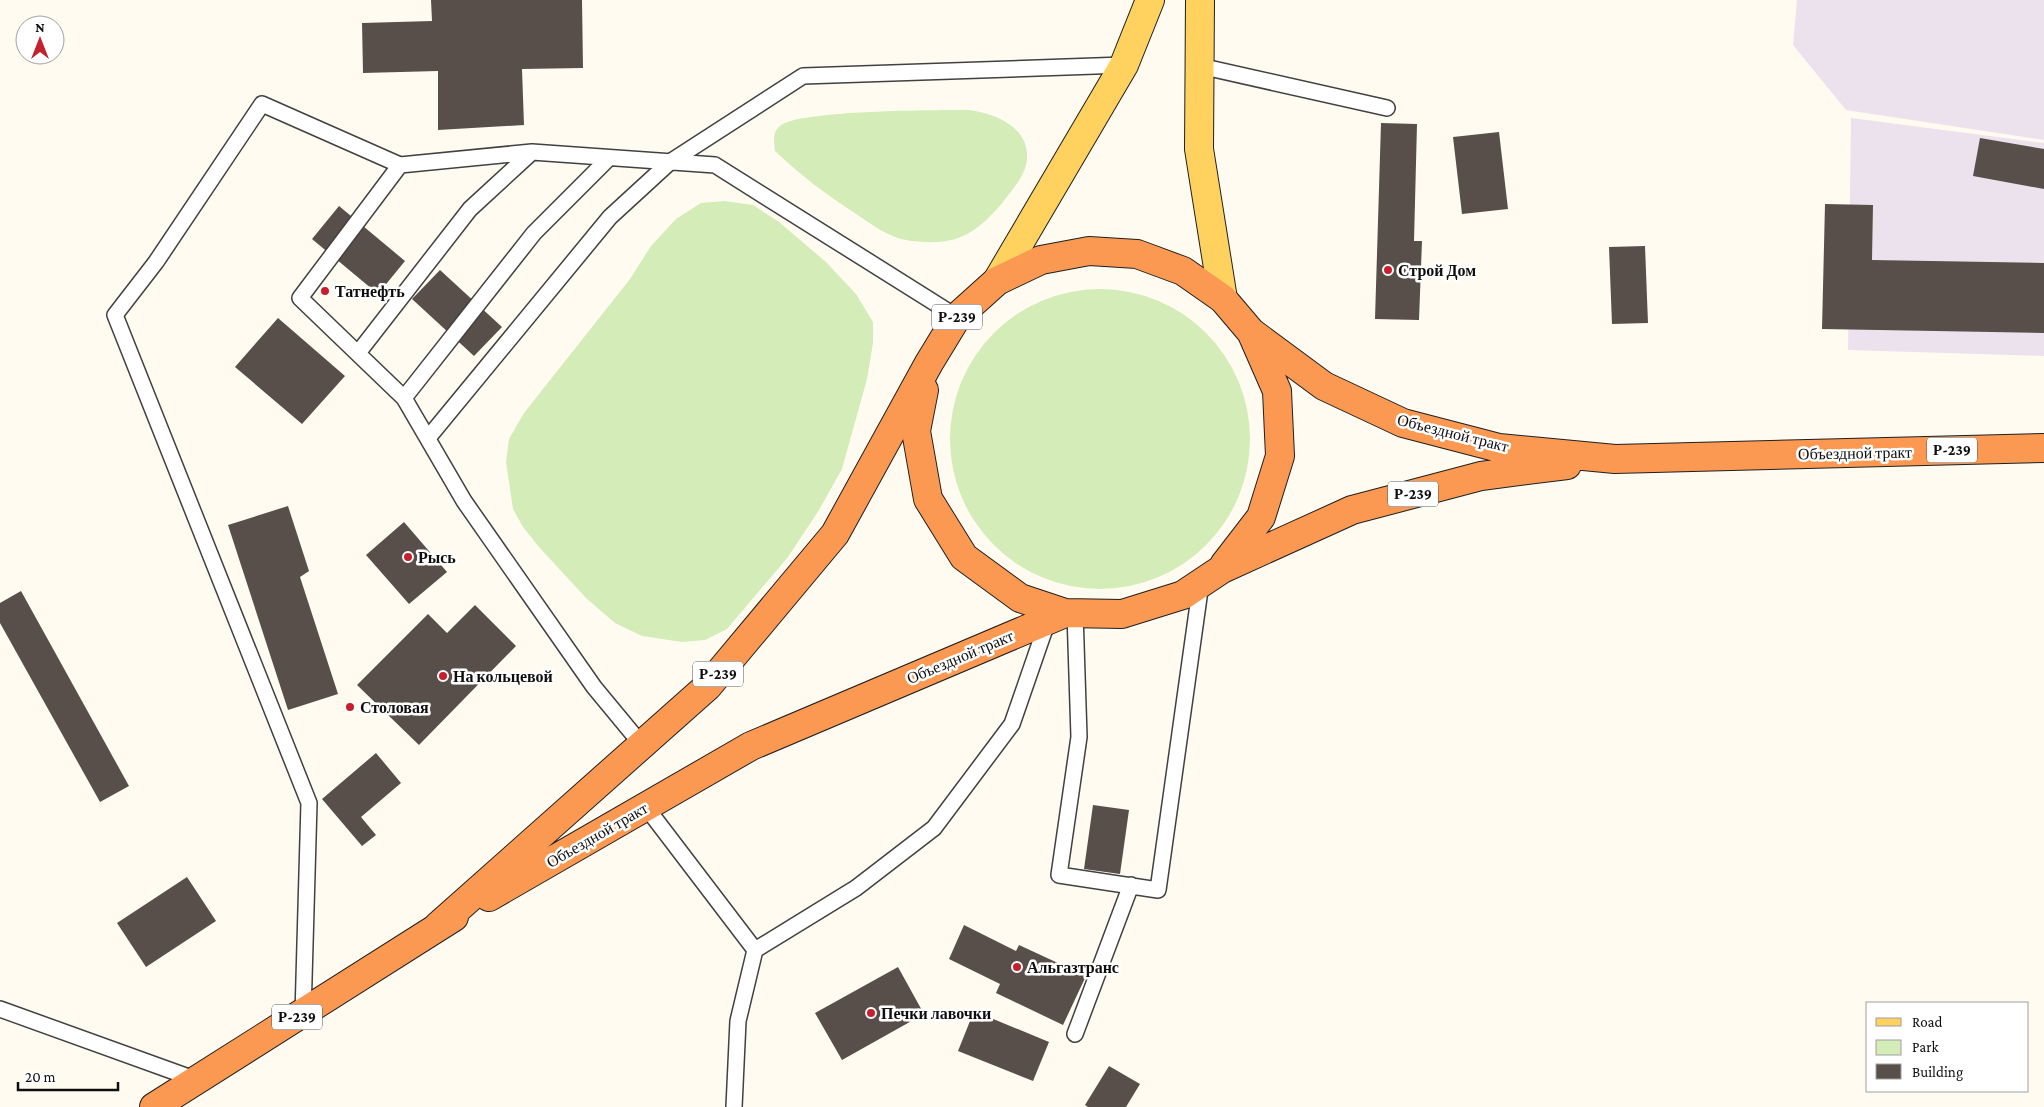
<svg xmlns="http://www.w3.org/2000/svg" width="2044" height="1107" viewBox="0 0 2044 1107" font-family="'Crimson Pro',serif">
  <rect width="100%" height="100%" fill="#fffbf0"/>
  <path fill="#ece2ed" d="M1797 0H2044V140L1846 110 1793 45Z
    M1851 118 2044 143V356L1848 350Z"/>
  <path fill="#d4ecb7" d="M970 110C996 114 1029 127 1027 159 1026 175 1012 190 1003 202 993 214 978 230 963 236 946 244 924 243 906 240 888 237 871 224 856 214 827 195 800 175 775 151 774 142 772 132 780 126 796 110 941 110 970 110Z
    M724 201 753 205 779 222 826 262 856 294 873 322V343L867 379 842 469 819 510 788 557 727 629 705 640 682 642 642 636 615 623 587 599 539 547 523 527 513 509 506 462 509 439 524 413 630 279 651 246 676 219 701 203Z
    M950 439a150 150 0 1 1 300 0a150 150 0 1 1-300 0Z"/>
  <path fill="#584f4a" d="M431 0H582L583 68 522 69 524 125 438 130V71L363 73 362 23 432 21Z
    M1381 123 1417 124 1414 241H1422L1419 320 1375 319Z
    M1499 132 1508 209 1462 214 1453 137Z
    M1980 138 2044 149V189L1973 176Z
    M1825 204 1873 205 1872 260 2044 263V333L1822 329Z
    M339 206 405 261 378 294 312 239Z
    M1645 246 1648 323 1612 324 1609 247Z
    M440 270 502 327 474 356 412 299Z
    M278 318 345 376 302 424 235 367Z
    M288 506 309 571 300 577 338 694 288 710 228 525Z
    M404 522 447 572 409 604 366 555Z
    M21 591 129 786 100 802 0 623V603Z
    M475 605 516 646 419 745 357 685 428 614 447 633Z
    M376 753 401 783 361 817 376 835 362 846 322 799Z
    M1093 805 1129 810 1120 874 1084 869Z
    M187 877 216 921 146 967 117 923Z
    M964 925 1016 951 1019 945 1086 976 1063 1025 996 993 1000 984 949 959Z
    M898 967 924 1014 842 1060 815 1013Z
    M974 1011 1049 1042 1033 1081 958 1051Z
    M1109 1066 1140 1084 1126 1107H1088L1085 1105Z"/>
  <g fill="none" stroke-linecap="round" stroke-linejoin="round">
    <defs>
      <path id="lane" d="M1200 66 1387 108
        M358 353 470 209 532 152
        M404 398 534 233 609 158
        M428 438 610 217 670 162 803 76 1124 65
        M1075 613 1079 737 1059 875 1158 890 1201 583
        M642 745 594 687 464 501 404 398 300 298 400 165 532 152 715 165 957 317
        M646 807 755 950 856 888 934 828 1012 724 1048 620
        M0 1009 197 1080
        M303 1014 309 803 115 315 156 262 262 104 400 165
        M1075 1034 1131 885
        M734 1107 738 1021 755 950"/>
      <path id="primary" d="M1200 0 1199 149 1223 299
        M997 281 1124 65 1150 0"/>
      <path id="highway" d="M924 390 916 431 928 499 964 557 1020 598 1065 613 1122 614 1183 595 1222 569 1352 510 1481 476 1567 465
        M1224 565 1261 517 1280 456 1277 391 1252 334
        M489 897 751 746 1065 613
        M438 926 708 686 835 534 929 363 957 317 997 281 1041 260 1089 251 1137 254 1183 271 1223 299 1251 332 1324 386 1403 423 1499 448 1615 459 2044 448
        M154 1107 454 917"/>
    </defs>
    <use href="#lane" stroke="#414141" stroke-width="18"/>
    <use href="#primary" stroke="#1f1f1f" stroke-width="30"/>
    <use href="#highway" stroke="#1f1f1f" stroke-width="30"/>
    <use href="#lane" stroke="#fff" stroke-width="15"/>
    <use href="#primary" stroke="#ffd260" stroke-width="28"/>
    <use href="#highway" stroke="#fb9952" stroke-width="28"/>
  </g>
  <g fill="#c61f2d" stroke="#fff" stroke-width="2">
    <circle cx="1388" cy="270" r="5"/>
    <circle cx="325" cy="291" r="5"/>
    <circle cx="408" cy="557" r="5"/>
    <circle cx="443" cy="676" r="5"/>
    <circle cx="350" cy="707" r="5"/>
    <circle cx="1017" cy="967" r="5"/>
    <circle cx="871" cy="1013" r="5"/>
  </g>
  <g text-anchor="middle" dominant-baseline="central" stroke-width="5" stroke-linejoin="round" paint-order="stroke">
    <g fill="#fff" stroke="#565656" stroke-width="1">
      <rect x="932" y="304.5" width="50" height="25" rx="4"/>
      <rect x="1927" y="437.5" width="50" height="25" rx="4"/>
      <rect x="1388" y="481.5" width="50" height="25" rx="4"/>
      <rect x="693" y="661.5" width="50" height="25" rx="4"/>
      <rect x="272" y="1004.5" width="50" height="25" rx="4"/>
    </g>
    <g font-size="15" font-weight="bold" fill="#0e0e0e">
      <text x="957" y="317">Р-239</text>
      <text x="1952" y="450">Р-239</text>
      <text x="1413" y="494">Р-239</text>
      <text x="718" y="674">Р-239</text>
      <text x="297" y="1017">Р-239</text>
    </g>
    <g font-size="16" font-weight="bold" fill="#0e0e0e" stroke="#fff" text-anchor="start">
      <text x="1398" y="270">Строй Дом</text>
      <text x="335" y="291">Татнефть</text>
      <text x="418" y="557">Рысь</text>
      <text x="453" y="676">На кольцевой</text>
      <text x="360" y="707">Столовая</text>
      <text x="1027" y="967">Альгазтранс</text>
      <text x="881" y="1013">Печки лавочки</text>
    </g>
    <g font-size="16" fill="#0e0e0e" stroke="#fff">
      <text transform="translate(1453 433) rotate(14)">Объездной тракт</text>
      <text transform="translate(1855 453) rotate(-1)">Объездной тракт</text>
      <text transform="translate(960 657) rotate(-23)">Объездной тракт</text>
      <text transform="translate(597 835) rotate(-30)">Объездной тракт</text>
    </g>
  </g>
  <rect x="1866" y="1002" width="162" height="90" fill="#ffffff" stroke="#9f9f9f"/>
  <rect x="1876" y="1018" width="25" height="8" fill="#ffd260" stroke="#9f9f9f"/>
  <text x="1912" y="1027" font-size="15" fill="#0e0e0e">Road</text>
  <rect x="1876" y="1040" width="25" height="15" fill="#d4ecb7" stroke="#9f9f9f"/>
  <text x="1912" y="1052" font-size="15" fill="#0e0e0e">Park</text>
  <rect x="1876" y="1064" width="25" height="15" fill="#584f4a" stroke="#9f9f9f"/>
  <text x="1912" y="1077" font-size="15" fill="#0e0e0e">Building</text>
  <g transform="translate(40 40)"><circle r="24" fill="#ffffff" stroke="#9f9f9f"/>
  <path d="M0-4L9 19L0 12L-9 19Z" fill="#c61f2d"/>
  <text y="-8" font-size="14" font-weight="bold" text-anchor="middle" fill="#0e0e0e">N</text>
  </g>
  <path d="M18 1082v8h100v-8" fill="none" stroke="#0e0e0e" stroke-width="2.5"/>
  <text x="25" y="1082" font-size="15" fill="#0e0e0e" stroke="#ffffff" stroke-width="4" paint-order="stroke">20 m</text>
</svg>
